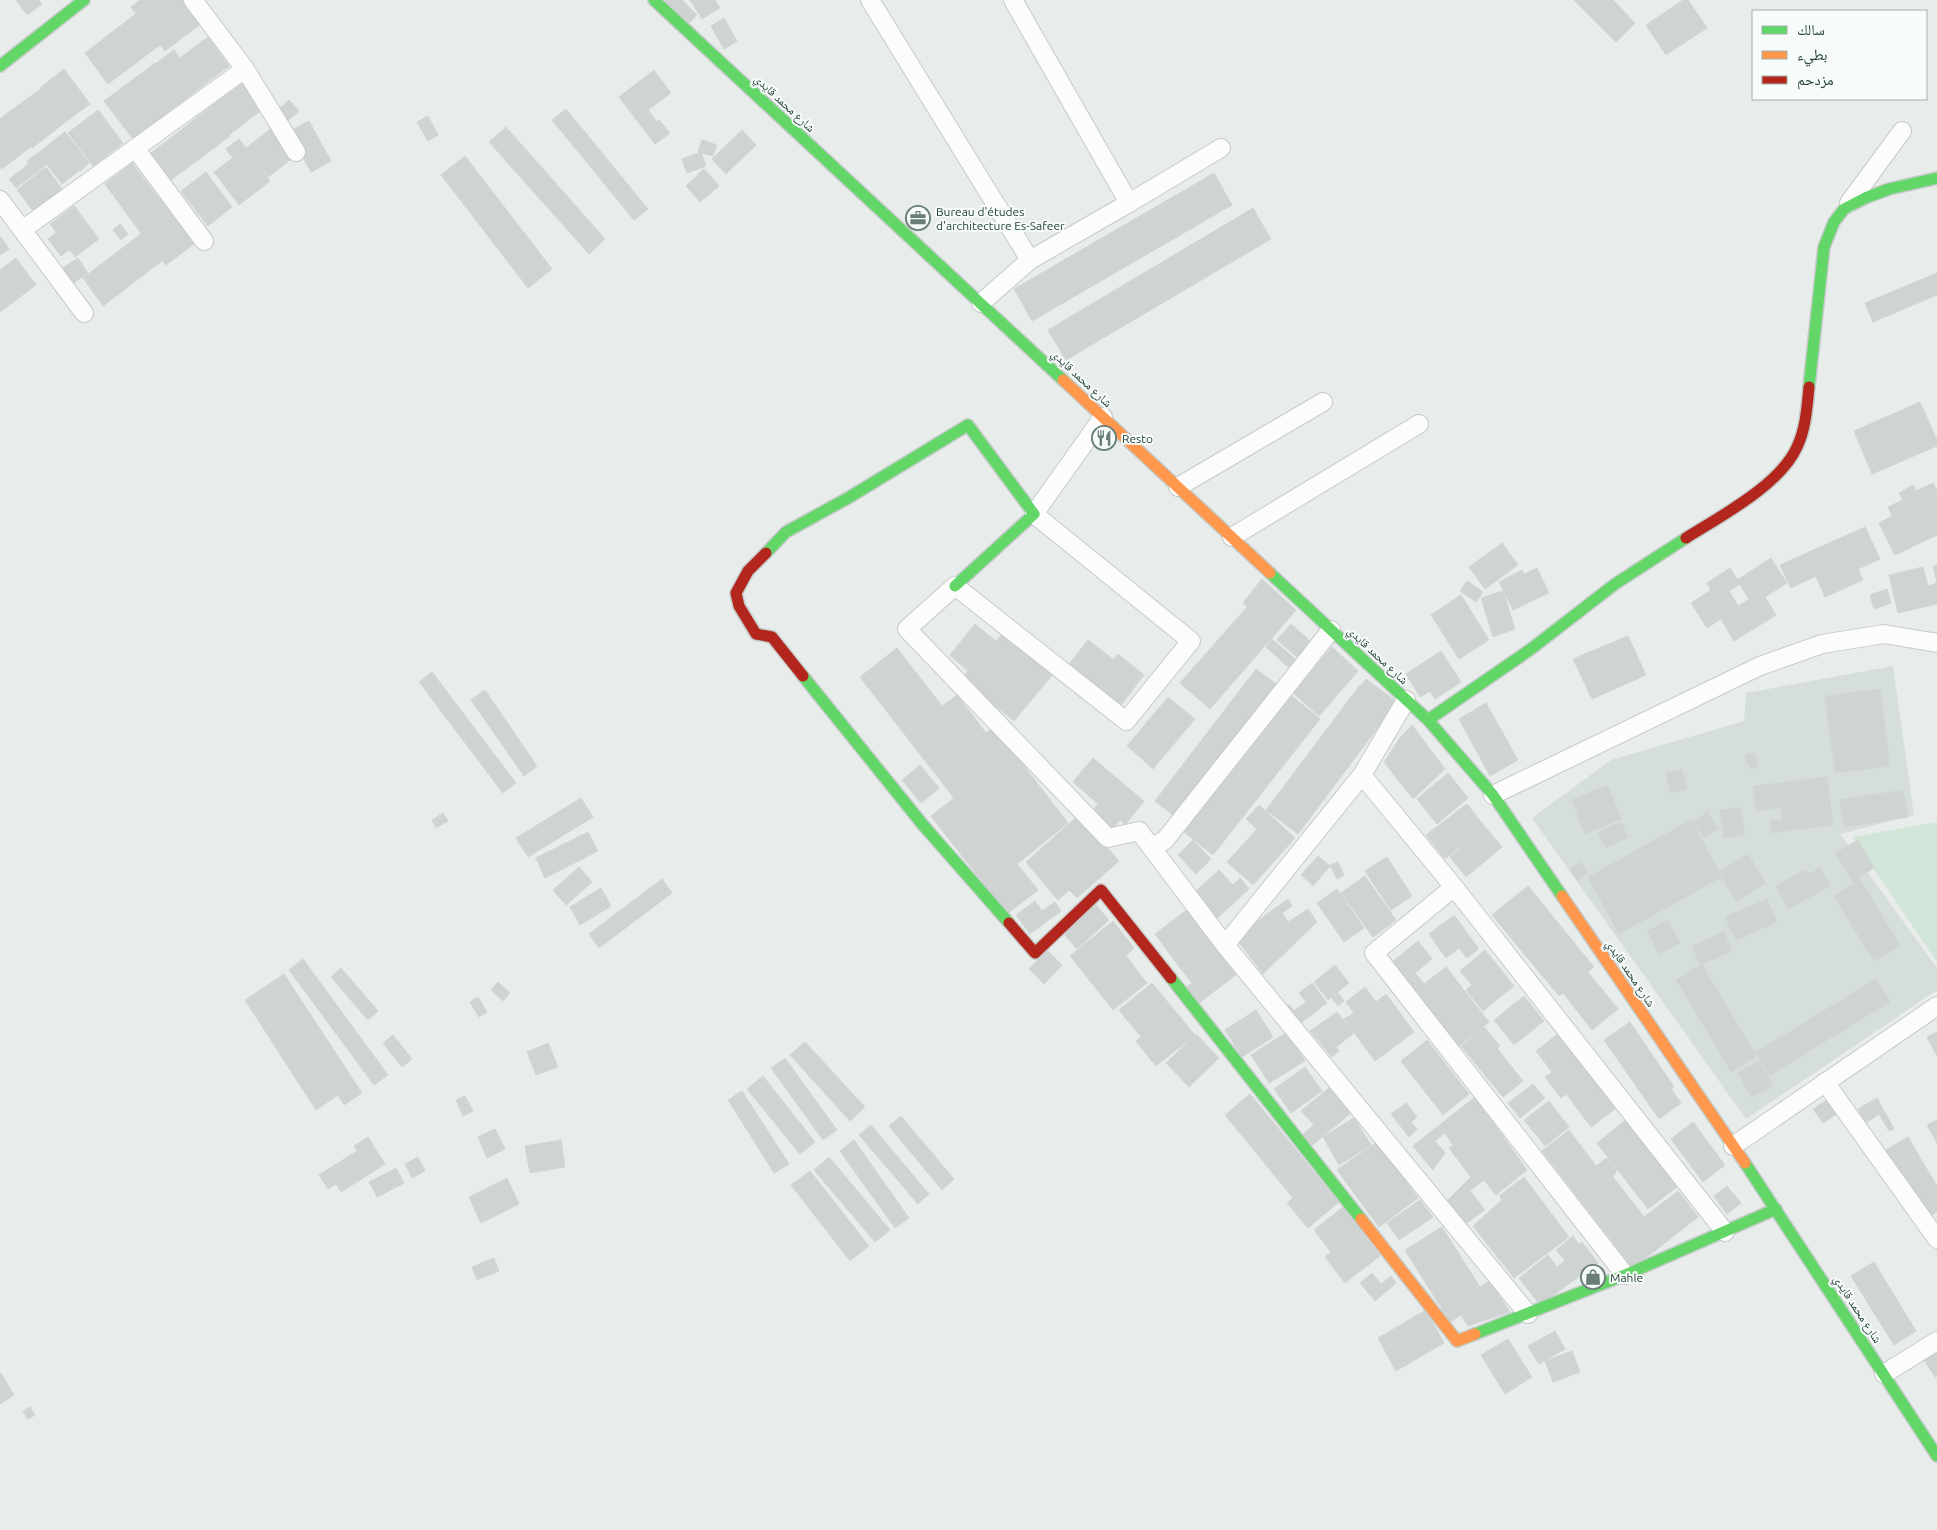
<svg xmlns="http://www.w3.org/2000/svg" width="1937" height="1530" viewBox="0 0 1937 1530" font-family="Ubuntu,'Noto Naskh Arabic',sans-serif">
  <rect width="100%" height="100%" fill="#e8edeb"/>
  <path fill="#d6dedb" d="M1893 666 1914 815 1840 834 1937 968V990L1746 1119 1532 818 1611 760 1744 721 1746 693Z"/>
  <path fill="#d1e6d8" d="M1937 822V962L1852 837Z"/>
  <path fill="#cfd4d2" stroke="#d1d6d4" d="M16 0H39L42 4 27 15Z
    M140 0H184L202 23 165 51 131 7Z
    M665 0H682L697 15 687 25Z
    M690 0H715L720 8 702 19Z
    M1574 0H1613L1635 23 1616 42Z
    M1683 0H1688L1707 28 1666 55 1646 25Z
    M137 13 160 45 108 84 85 53Z
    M724 18 737 41 724 49 711 26Z
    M208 37 229 66 201 87 180 58Z
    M174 50 201 87 171 110 143 73Z
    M155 63 167 79 154 88 143 72Z
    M64 69 90 104 67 121 41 87Z
    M654 70 671 93 648 110 657 122 659 120 670 133 655 144 619 97Z
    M143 72 171 110 133 139 104 101Z
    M243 83 263 109 229 135 209 108Z
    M42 88 67 121 32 148 6 114Z
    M289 100 299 111 286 122 277 111Z
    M209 108 230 136 202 157 181 130Z
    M566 109 648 209 634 220 552 120Z
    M98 110 123 143 93 166 68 133Z
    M6 114 12 122 0 132V119Z
    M428 116 438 135 428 141 417 122Z
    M14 121 33 145 2 169 0 166V132Z
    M309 121 331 161 311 172 288 132Z
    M506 127 605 239 589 254 489 142Z
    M272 128 294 157 268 177 246 148Z
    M181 130 202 157 171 180 151 153Z
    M742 130 756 145 726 174 712 159Z
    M65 132 89 163 62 184 38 153Z
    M239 139 246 148 233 158 226 149Z
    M702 140 717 145 713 156 698 152Z
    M73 142 89 163 80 171 63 150Z
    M246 148 270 181 239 205 214 172Z
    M701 152 706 166 687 173 682 159Z
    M38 153 47 164 36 173 27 161Z
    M465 156 552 269 528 288 441 175Z
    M132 163 160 200 132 221 105 184Z
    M29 164 36 173 16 188 9 179Z
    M46 167 62 189 33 211 17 190Z
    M704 169 719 186 700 202 686 186Z
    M206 172 232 207 208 226 181 191Z
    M1214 173 1232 205 1032 321 1014 289Z
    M160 199 194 244 166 265 132 221Z
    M74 206 99 239 75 257 50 224Z
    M1253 208 1271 239 1066 360 1048 330Z
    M120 224 128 234 121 240 113 230Z
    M57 232 70 249 61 256 48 239Z
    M142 233 163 260 103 306 83 278Z
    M0 236 9 249 0 255Z
    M16 258 36 285 0 312V270Z
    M78 258 88 273 72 284 61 269Z
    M1937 273V295L1873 322 1865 303Z
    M1920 402 1937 440V446L1872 474 1854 431Z
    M1933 483 1937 491V535L1895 555 1879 523 1892 516 1888 507 1903 500 1899 493 1913 485 1916 491Z
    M1865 527 1880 559 1858 569 1863 580 1825 597 1816 576 1791 588 1780 565Z
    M1502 543 1518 565 1485 589 1469 567Z
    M1771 558 1787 583 1765 597 1776 615 1734 641 1721 619 1707 628 1691 603 1711 590 1707 583 1730 568 1740 584 1729 591 1738 606 1749 599 1737 580Z
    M1937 565V604L1898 613 1889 575 1923 567 1928 586 1937 583 1933 566Z
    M1537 568 1549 593 1513 610 1499 582 1522 570 1524 574Z
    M1262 579 1296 610 1210 709 1180 683 1247 607 1243 603Z
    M1467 581 1483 592 1476 602 1460 591Z
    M1887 589 1891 603 1874 609 1870 595Z
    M1503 591 1515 629 1493 637 1481 598Z
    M1461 595 1489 640 1459 659 1431 615Z
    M975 624 996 641 1003 633 1053 674 1014 721 962 679 968 671 950 655Z
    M1291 624 1316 646 1302 661 1277 640Z
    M1628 636 1646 675 1592 699 1573 659Z
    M1272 639 1295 659 1288 667 1266 647Z
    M1088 640 1114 660 1118 654 1144 675 1118 709 1066 668Z
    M1332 647 1358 671 1319 716 1293 693Z
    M897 648 942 706 957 695 986 733 994 727 1068 823 1017 864 1038 890 1007 914 931 816 954 798 860 677Z
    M1441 651 1461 682 1435 699 1430 691 1420 697 1406 674Z
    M1256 669 1280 687 1174 816 1155 801Z
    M432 672 516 783 503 793 419 682Z
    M1366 679 1397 702 1298 834 1266 810 1360 685 1361 686Z
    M1880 689 1890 766 1835 773 1825 696Z
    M485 690 537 766 524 776 471 700Z
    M1292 696 1320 719 1213 855 1184 832Z
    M1168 697 1195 719 1153 769 1127 746Z
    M1486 703 1518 760 1490 776 1459 719Z
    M1412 725 1445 769 1413 799 1384 762 1400 738Z
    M1754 753 1759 766 1750 769 1745 756Z
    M1093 758 1144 801 1125 825 1120 820 1112 830 1091 812 1098 804 1073 782Z
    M920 765 939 788 921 803 902 780Z
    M1682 769 1687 789 1671 793 1666 773Z
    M1448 773 1468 798 1437 824 1417 799Z
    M1827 777 1833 825 1771 833 1770 821 1782 820 1781 807 1756 811 1753 786Z
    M1608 785 1621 819 1585 834 1572 800Z
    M1903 790 1908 817 1844 827 1840 800Z
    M581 798 593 817 528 857 516 838Z
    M1467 804 1485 827 1445 859 1426 835Z
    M1259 805 1295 838 1253 885 1227 862 1257 829 1246 819Z
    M1740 807 1745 834 1724 838 1720 810Z
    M1707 812 1718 828 1704 838 1693 822Z
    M443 813 448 821 436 828 432 820Z
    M1079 815 1119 861 1077 898 1069 890 1058 900 1026 862Z
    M1691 820 1722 877 1619 934 1588 877Z
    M1621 822 1628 837 1606 848 1598 833Z
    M1485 827 1502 847 1466 877 1450 857Z
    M588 832 598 851 545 878 536 858Z
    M1193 840 1211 859 1196 874 1178 855Z
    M1858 840 1874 868 1859 877 1900 945 1874 961 1834 896 1854 884 1836 853Z
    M1748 854 1766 883 1736 901 1718 872Z
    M1318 856 1330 866 1313 886 1301 875Z
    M1387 857 1412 896 1391 910 1365 871Z
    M1338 862 1344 875 1337 879 1330 865Z
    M1581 862 1588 872 1578 881 1570 870Z
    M579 867 592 882 566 905 553 890Z
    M1820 868 1830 886 1788 909 1776 886 1806 869 1809 874Z
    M1219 870 1233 885 1240 878 1249 889 1217 918 1194 893Z
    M1365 876 1396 920 1373 937 1341 893Z
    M662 879 672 893 599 948 589 934Z
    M1528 886 1594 967 1559 996 1492 915Z
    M601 888 611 906 580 925 570 907Z
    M1337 889 1364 928 1344 942 1317 903Z
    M1288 899 1292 906 1282 913 1288 922 1308 909 1317 922 1263 974 1235 937Z
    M1767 899 1777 922 1736 940 1725 917Z
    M1035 901 1042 911 1055 902 1061 911 1030 934 1016 915Z
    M1096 905 1109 920 1077 949 1064 934Z
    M1188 909 1212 940 1178 965 1155 934Z
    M1454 915 1479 949 1467 958 1459 948 1446 958 1429 934Z
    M1668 920 1680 943 1659 954 1647 931Z
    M1113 921 1134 948 1126 956 1147 983 1113 1010 1070 956Z
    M1724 932 1732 951 1700 965 1692 946Z
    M1212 940 1237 974 1199 1003 1187 987 1192 983 1178 965Z
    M1418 941 1432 959 1415 973 1424 984 1446 967 1489 1022 1459 1046 1392 962Z
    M1047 950 1062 965 1044 984 1029 969Z
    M1485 950 1514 986 1483 1011 1466 990 1472 985 1460 971Z
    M303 959 388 1075 374 1085 289 970Z
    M1702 964 1756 1056 1731 1072 1676 980Z
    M1335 965 1349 983 1328 1000 1314 982Z
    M341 968 378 1011 368 1020 331 977Z
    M1588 972 1618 1009 1592 1030 1563 993Z
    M284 974 362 1093 344 1105 338 1095 316 1110 245 1000Z
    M1876 979 1890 1002 1770 1075 1756 1052Z
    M498 982 510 993 503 1001 491 990Z
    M1152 983 1195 1035 1156 1066 1136 1041 1141 1037 1119 1010Z
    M1312 983 1327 1003 1297 1026 1284 1009 1289 1004 1294 1011 1306 1002 1299 993Z
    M1365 987 1376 1002 1386 994 1414 1032 1375 1061 1344 1019 1354 1013 1346 1002Z
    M1338 993 1344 1001 1338 1006 1332 998Z
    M1524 996 1544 1021 1514 1045 1494 1020Z
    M478 997 487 1012 479 1017 470 1002Z
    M1256 1010 1273 1037 1242 1057 1225 1030Z
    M1337 1012 1354 1033 1336 1047 1339 1051 1332 1057 1310 1031Z
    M1630 1022 1674 1087 1671 1089 1681 1103 1659 1119 1604 1040Z
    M1484 1027 1500 1046 1497 1048 1523 1081 1503 1097 1461 1046Z
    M1287 1032 1305 1061 1269 1083 1251 1055Z
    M1937 1032V1056L1927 1037Z
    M1559 1033 1592 1076 1561 1098 1545 1077 1552 1072 1536 1051Z
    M1196 1034 1219 1058 1189 1087 1166 1063Z
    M393 1035 412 1059 402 1067 383 1043Z
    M1427 1040 1469 1094 1443 1115 1401 1061Z
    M805 1042 865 1107 850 1121 790 1055Z
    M548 1043 558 1067 536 1075 527 1052Z
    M785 1058 837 1130 823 1140 771 1068Z
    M1760 1061 1773 1086 1751 1097 1738 1072Z
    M1305 1067 1322 1091 1291 1113 1274 1089Z
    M763 1076 815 1142 800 1154 747 1089Z
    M1592 1076 1615 1109 1591 1127 1567 1095Z
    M1533 1084 1545 1098 1520 1118 1508 1103Z
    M1330 1087 1351 1113 1310 1147 1301 1136 1314 1125 1301 1111Z
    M742 1091 789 1164 774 1173 728 1100Z
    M1250 1094 1339 1202 1308 1228 1287 1203 1293 1198 1225 1115Z
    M465 1096 473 1111 463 1116 456 1100Z
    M1475 1097 1527 1170 1496 1195 1484 1180 1470 1191 1485 1210 1465 1224 1447 1201 1471 1177 1449 1148 1453 1145 1445 1133 1435 1141 1445 1153 1433 1170 1413 1146Z
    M1877 1098 1894 1129 1889 1131 1879 1114 1866 1123 1858 1109Z
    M1828 1099 1838 1113 1823 1123 1813 1109Z
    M1549 1101 1569 1127 1545 1146 1524 1120Z
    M1406 1103 1417 1117 1411 1122 1417 1129 1409 1137 1391 1114Z
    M901 1116 954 1179 942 1190 889 1126Z
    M1354 1118 1371 1145 1339 1165 1323 1137Z
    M1626 1120 1677 1187 1648 1209 1597 1143Z
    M1937 1120V1143L1927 1125Z
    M1693 1122 1725 1165 1703 1182 1671 1139Z
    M871 1125 929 1194 918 1204 859 1135Z
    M495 1129 505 1149 487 1158 478 1137Z
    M1569 1130 1596 1166 1607 1158 1617 1170 1613 1177 1644 1217 1678 1191 1698 1217 1633 1268 1542 1151Z
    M368 1137 385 1164 341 1192 336 1184 328 1189 319 1175 357 1151 354 1146Z
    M1908 1137 1937 1186V1212L1926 1218 1886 1150Z
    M561 1140 565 1167 530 1173 525 1146Z
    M854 1140 909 1218 895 1228 840 1151Z
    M1377 1142 1418 1198 1379 1227 1337 1170Z
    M418 1157 425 1171 412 1178 405 1164Z
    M829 1157 890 1230 875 1242 814 1170Z
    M396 1168 404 1183 377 1197 369 1182Z
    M810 1171 869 1246 850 1261 791 1185Z
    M1524 1177 1569 1237 1514 1278 1473 1226 1502 1200 1499 1196Z
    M507 1178 519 1204 481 1223 469 1197Z
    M1727 1186 1741 1203 1727 1214 1714 1196Z
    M1420 1200 1433 1217 1399 1240 1387 1223Z
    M1343 1207 1380 1256 1345 1283 1325 1257 1331 1252 1314 1230Z
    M1442 1227 1480 1287 1490 1281 1510 1312 1468 1326 1461 1315 1450 1322 1405 1250Z
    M1573 1236 1579 1245 1582 1242 1598 1263 1540 1305 1519 1278 1548 1255 1557 1267 1565 1261 1556 1250Z
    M494 1258 499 1271 477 1280 472 1267Z
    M1874 1262 1916 1331 1894 1345 1851 1276Z
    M1372 1273 1381 1284 1391 1276 1396 1283 1375 1301 1360 1283Z
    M1426 1310 1444 1343 1396 1371 1378 1338Z
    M1555 1331 1565 1349 1539 1364 1528 1346Z
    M1508 1339 1532 1377 1505 1394 1481 1355Z
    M1937 1350V1376L1935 1377 1923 1358Z
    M1572 1351 1580 1372 1553 1382 1545 1361Z
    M0 1372 14 1395 0 1404Z
    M30 1407 35 1415 28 1419 23 1411Z"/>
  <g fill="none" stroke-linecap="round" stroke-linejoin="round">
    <defs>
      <path id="street" d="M870 0 1030 260
        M245 69 296 152
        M135 148 204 241
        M0 200 84 313
        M1129 203 1221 148
        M1849 203 1902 131
        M22 230 245 69 193 0
        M981 303 1030 260 1129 203 1013 0
        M1103 417 1034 514 1191 641 1126 721 955 586 907 629 1108 838 1139 831 1225 945 1528 1314
        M1178 487 1323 402
        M1232 537 1419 424
        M1362 775 1454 887 1725 1232
        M1493 795 1760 666 1822 644 1884 634 1937 643
        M1152 847 1165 840 1331 630
        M1454 887 1374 953 1625 1275
        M1225 945 1362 775 1406 700
        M1825 1082 1937 1239
        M1733 1146 1937 1006
        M1884 1374 1937 1341"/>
      <path id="fast" d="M654 0 1063 380
        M0 66 84 0
        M1809 387 1824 247 1834 222 1844 209 1865 198 1889 189 1937 178
        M766 553 786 532 848 498 968 425 1034 514 955 586
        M1270 573 1428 720 1493 795 1562 896
        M803 676 923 825 1009 923
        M1428 720 1531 649 1615 584 1686 538
        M1171 978 1361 1219
        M1745 1163 1937 1456
        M1475 1334 1625 1275 1776 1209"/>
      <path id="slow" d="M1063 380 1270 573
        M1562 896 1745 1163
        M1361 1219 1457 1341 1475 1334"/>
      <path id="jam" d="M1686 538C1721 516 1780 485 1797 447 1806 428 1807 407 1809 387
        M766 553 748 571 736 593 739 606 756 634 772 637 803 676
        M1009 923 1035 953 1101 890 1171 978"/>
    </defs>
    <use href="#street" stroke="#c5cac8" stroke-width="20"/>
    <use href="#fast" stroke="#c3cbc8" stroke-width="14"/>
    <use href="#slow" stroke="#c3cbc8" stroke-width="14"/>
    <use href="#jam" stroke="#c3cbc8" stroke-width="14"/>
    <use href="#street" stroke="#fcfcfc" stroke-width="18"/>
    <use href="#fast" stroke="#63d668" stroke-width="11"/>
    <use href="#slow" stroke="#ff974d" stroke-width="11"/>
    <use href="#jam" stroke="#b3261e" stroke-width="11"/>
  </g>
  <defs>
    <symbol id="office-ring" viewBox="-11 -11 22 22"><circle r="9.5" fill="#f7fbf9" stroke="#697e78" stroke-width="1.5"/><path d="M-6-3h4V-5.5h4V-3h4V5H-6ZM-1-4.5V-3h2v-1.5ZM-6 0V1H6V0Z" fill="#697e78"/></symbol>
    <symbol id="restaurant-ring" viewBox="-11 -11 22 22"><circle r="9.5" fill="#f7fbf9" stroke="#697e78" stroke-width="1.5"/><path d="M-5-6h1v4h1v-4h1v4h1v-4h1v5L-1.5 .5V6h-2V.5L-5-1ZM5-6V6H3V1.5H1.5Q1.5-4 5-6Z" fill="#697e78"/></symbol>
    <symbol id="shop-ring" viewBox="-11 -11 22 22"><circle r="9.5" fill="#f7fbf9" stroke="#697e78" stroke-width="1.5"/><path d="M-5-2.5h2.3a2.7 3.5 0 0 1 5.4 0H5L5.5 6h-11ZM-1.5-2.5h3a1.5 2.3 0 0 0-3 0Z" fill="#697e78"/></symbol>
  </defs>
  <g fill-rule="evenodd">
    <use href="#office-ring" x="904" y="204" width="28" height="28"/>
    <use href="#restaurant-ring" x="1090" y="424" width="28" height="28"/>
    <use href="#shop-ring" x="1579" y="1263" width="28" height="28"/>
  </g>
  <g text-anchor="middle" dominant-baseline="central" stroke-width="4" stroke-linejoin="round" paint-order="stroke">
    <g font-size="12" fill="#24423a" stroke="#f7fbf9">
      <text transform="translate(785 103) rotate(43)">شارع محمد قايدي</text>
      <text transform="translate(1082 378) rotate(43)">شارع محمد قايدي</text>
      <text transform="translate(1378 655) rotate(43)">شارع محمد قايدي</text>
      <text transform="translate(1631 973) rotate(56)">شارع محمد قايدي</text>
      <text transform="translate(1858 1309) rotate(57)">شارع محمد قايدي</text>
    </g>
    <g font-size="12" fill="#24423a" stroke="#f7fbf9" text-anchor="start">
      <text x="936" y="211">Bureau d'études<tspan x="936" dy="14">d'architecture Es-Safeer</tspan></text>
      <text x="1122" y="438">Resto</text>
      <text x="1610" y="1277">Mahle</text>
    </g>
  </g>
  <rect x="1752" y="10" width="175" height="90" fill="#f7fbf9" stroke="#a3b1ad"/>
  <rect x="1762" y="26" width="25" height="8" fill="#63d668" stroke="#a3b1ad"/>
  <text x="1797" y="35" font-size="15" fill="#24423a">سالك</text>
  <rect x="1762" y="51" width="25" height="8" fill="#ff974d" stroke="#a3b1ad"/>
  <text x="1797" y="60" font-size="15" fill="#24423a">بطيء</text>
  <rect x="1762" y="76" width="25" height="8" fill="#b3261e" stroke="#a3b1ad"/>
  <text x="1797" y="85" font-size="15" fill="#24423a">مزدحم</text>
</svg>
